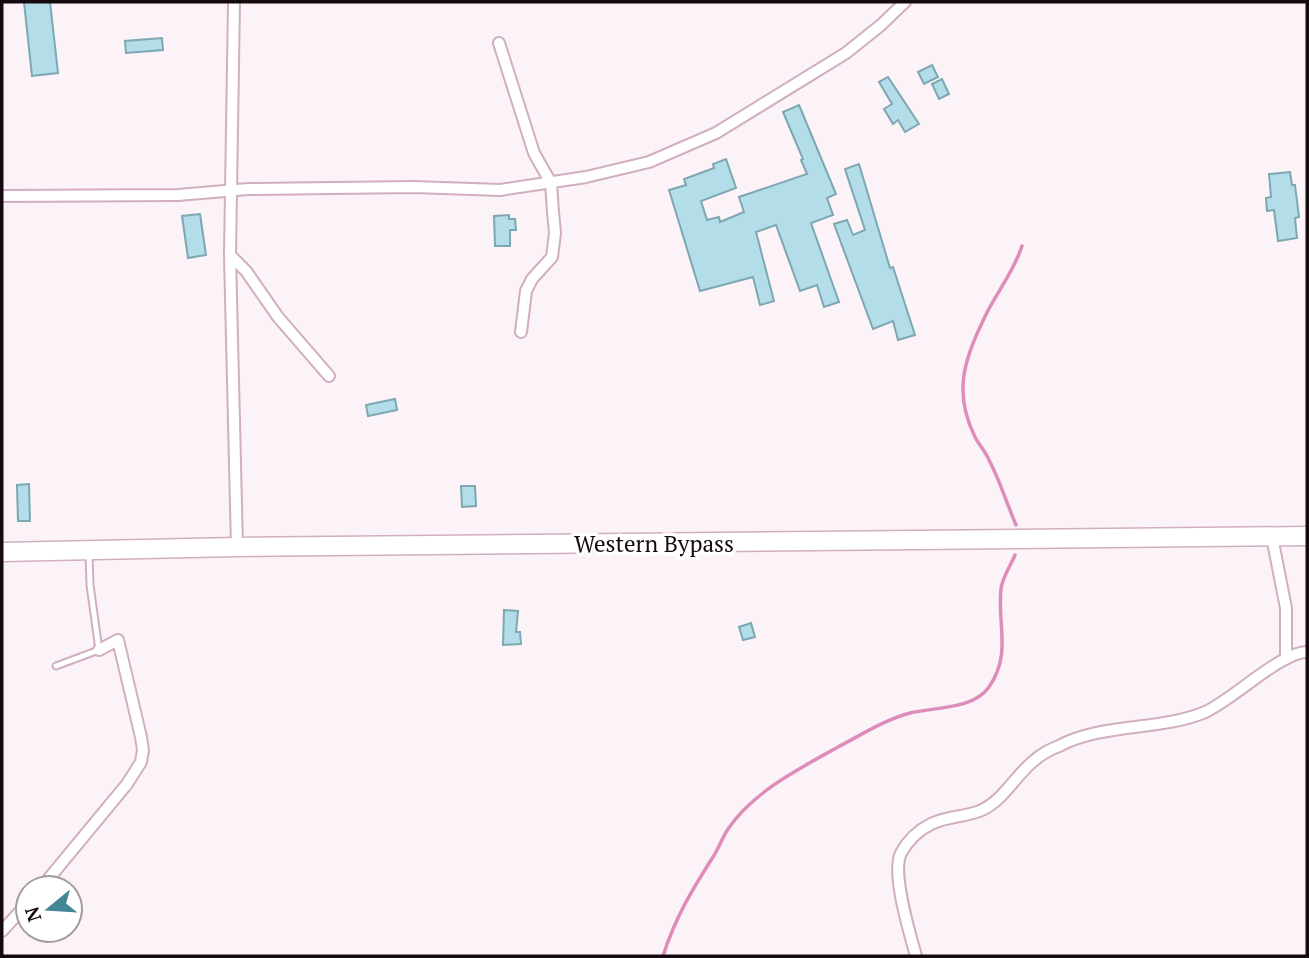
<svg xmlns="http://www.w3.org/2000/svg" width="1309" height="958" viewBox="0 0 1309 958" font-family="'PT Serif',serif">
  <rect width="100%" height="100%" fill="#fbf3f7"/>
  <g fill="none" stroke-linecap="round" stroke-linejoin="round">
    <path stroke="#de8cba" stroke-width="3.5" d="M1016 525C1007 504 1000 481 989 460 986 452 979 445 975 437 954 395 963 362 982 323 994 295 1012 276 1022 246
      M663 956C675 918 692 890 713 857 719 848 722 838 728 829 754 791 799 769 838 747 861 735 884 720 910 713 934 707 973 710 989 687 1012 654 997 624 1001 589 1002 578 1011 565 1015 555"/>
  </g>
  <path fill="#b3dee9" stroke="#7da7b1" stroke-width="2" d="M24 2H50L58 73 32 76Z
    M162 38 163 50 126 53 125 41Z
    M932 65 938 77 924 84 918 72Z
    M888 77 919 124 905 132 898 120 893 124 884 109 892 104 879 82Z
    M942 79 949 94 939 99 932 84Z
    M799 105 836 194 827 198 833 215 811 223 839 302 824 307 817 285 800 291 776 225 756 232 774 301 760 305 753 277 700 291 669 190 686 185 684 179 714 168 713 164 726 159 736 188 701 201 707 220 719 217 720 222 744 212 739 197 807 174 801 160 803 159 783 112Z
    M859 164 890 268 893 267 915 335 898 340 893 321 873 329 834 224 847 220 853 235 865 230 845 169Z
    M1290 172 1292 185H1295L1299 217 1295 218 1297 238 1278 241 1274 210 1267 211 1266 198 1271 197 1269 174Z
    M200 214 206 255 188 258 182 216Z
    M509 215V219H515L516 230H510V246H495L494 216Z
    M395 399 397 410 368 416 366 405Z
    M29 484 30 521H18L17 485Z
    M461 486H475L476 506 462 507Z
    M504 610 518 611 516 632H520L521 644 503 645Z
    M751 623 755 637 743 640 739 627Z"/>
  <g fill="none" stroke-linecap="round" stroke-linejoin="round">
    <defs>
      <path id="service" d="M56 666 99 650 90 585 89 554"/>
      <path id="minor" d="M234 2 230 255 237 547
        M499 43 534 153 551 183 553 212 555 233 552 257 532 279 526 291 521 332
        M2 196 178 195 248 189 414 187 500 190 586 177 649 162 716 133 846 53 881 25 905 2
        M230 255 246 271 278 317 329 376
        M1272 537 1286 608V659
        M41 888 127 784 141 762 143 750 141 737 118 640 99 650
        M2 931 28 903
        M916 956C910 934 891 873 901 853 908 840 919 830 931 824 947 816 967 817 982 810 1005 799 1016 774 1036 759 1042 754 1051 749 1059 746 1103 723 1157 731 1203 713 1232 701 1280 652 1307 652"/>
      <path id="primary" d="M2 552 237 547 1307 536"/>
    </defs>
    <use href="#service" stroke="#d1aec0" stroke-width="9"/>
    <use href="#minor" stroke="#d1aec0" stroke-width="14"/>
    <use href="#primary" stroke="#d1aec0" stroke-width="21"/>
    <use href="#service" stroke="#fff" stroke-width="5"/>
    <use href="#minor" stroke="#fff" stroke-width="10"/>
    <use href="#primary" stroke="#fff" stroke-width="18"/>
  </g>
  <g text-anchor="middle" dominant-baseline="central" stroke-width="7" stroke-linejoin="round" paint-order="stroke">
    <g font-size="23" fill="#160a11" stroke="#fff">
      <text x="654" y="543">Western Bypass</text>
    </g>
  </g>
  <rect width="1309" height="958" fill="none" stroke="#160a11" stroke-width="7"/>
  <g transform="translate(49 909) rotate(252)"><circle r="33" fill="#ffffff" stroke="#a29da0" stroke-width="2"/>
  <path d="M0-5L12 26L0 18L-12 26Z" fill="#438796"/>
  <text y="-10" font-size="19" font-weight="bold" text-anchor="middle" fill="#160a11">N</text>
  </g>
</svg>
